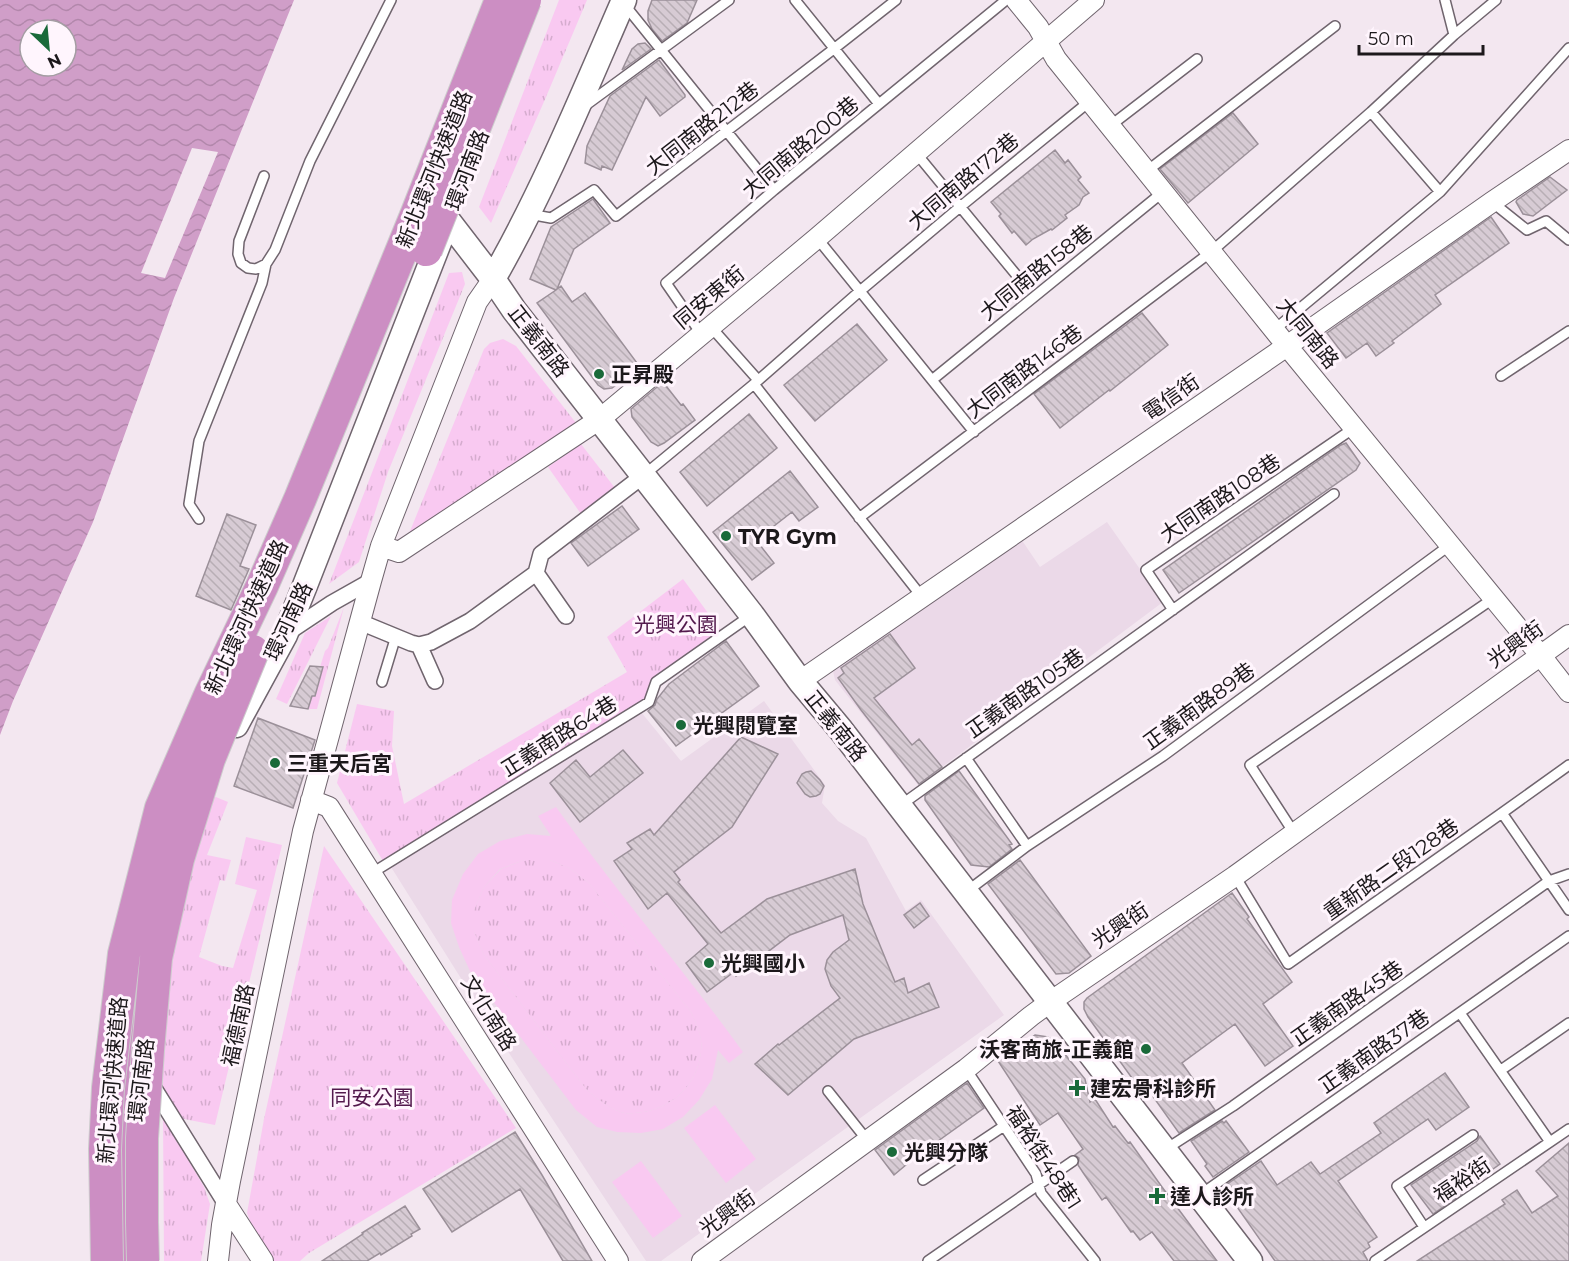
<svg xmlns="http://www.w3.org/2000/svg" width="1569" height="1261" viewBox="0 0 1569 1261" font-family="Montserrat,'Noto Sans TC',sans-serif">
  <defs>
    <pattern id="grass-tufts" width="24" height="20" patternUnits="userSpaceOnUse" patternTransform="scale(1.5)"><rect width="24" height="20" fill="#f9c9f1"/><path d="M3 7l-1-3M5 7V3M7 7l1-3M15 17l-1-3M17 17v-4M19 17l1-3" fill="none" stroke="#d5acce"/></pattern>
    <pattern id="water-waves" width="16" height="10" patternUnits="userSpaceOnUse" patternTransform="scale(1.5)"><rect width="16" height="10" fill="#d09ec8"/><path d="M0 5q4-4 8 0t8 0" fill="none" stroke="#b287ab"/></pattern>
    <pattern id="building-back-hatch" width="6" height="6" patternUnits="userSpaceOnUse" patternTransform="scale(1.5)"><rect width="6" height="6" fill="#d7cbd4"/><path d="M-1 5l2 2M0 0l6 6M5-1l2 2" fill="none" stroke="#b8aeb5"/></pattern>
  </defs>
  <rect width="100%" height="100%" fill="#f3e7f0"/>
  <path fill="#ebd9e8" d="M1107 522 1163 602 918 785 835 680 832 666 1019 536 1040 567Z
    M764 701 825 785 822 803 838 821 866 838 906 911 921 900 1004 1015 661 1261H646L484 1015 391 867 641 712 681 761Z"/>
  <path fill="url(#grass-tufts)" d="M559 0H587L546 97 491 223 479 207Z
    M462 272 465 284 388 472 359 562 329 584 449 273Z
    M503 339 516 346 576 423 406 541 484 349 490 343Z
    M581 444 615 488 581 514 548 467Z
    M683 579 722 632 652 679 645 699 383 861 337 783 357 704 394 711 392 746 404 804 627 672 607 637Z
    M344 607 317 709H308L312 696H315L323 667H320L325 651 328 648Z
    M331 616 287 704 276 699 305 633Z
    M211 795 228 802 207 855 231 860 225 881 220 880 199 957 222 966 233 968 257 890 235 884 246 837 282 845 215 1125 179 1118 149 1070 193 846Z
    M324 846 516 1128 309 1253 300 1261H274L258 1241 247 1213 264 1119Z
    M524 860H550L569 868 589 883 691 1012C697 1025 703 1038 701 1052 697 1087 669 1111 635 1113 632 1113 628 1114 625 1113 612 1111 596 1098 586 1089L484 955 474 932V910L484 887 501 869Z
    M163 1116 204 1187 210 1204 201 1261H164Z"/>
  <path fill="#f9c9f1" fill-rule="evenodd" d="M556 807C616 891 683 969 743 1052L729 1063 718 1050 712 1079 699 1100 683 1117 663 1129 641 1133 617 1132 597 1127 576 1110 470 971 459 947 451 923 452 900 463 874 478 854 500 841 527 834 551 836 538 816ZM524 860H550L569 868 589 883 691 1012C697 1025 703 1038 701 1052 697 1087 669 1111 635 1113 632 1113 628 1114 625 1113 612 1111 596 1098 586 1089L484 955 474 932V910L484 887 500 869Z
    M715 1105 756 1159 726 1183 684 1128Z
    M641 1161 682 1216 653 1238 612 1182Z"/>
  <path fill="url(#water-waves)" fill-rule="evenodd" d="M0 0H294L174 298 93 522 13 701 0 735ZM30 30H66V66H30Z"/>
  <path fill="#f3e7f0" d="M192 148 218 152 165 278 141 273Z"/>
  <path fill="url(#building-back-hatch)" stroke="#9b9099" stroke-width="1.5" d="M652 0H697L687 23 662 41 652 29 648 20V11Z
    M645 43 651 49 622 70 632 49 638 44Z
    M659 60 685 95V97L660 116 646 97 612 170 602 166 601 170 585 163 587 146 610 96Z
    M1233 113 1258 144 1188 203 1160 169Z
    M1055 150 1065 163 1068 160 1081 177 1078 180 1089 193 1083 197 1079 205 1065 215 1067 218 1052 230 1051 229 1033 239 1026 245 1014 231 1012 233 999 216 1001 214 991 202Z
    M1550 177 1567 190 1533 216 1523 214 1516 202 1517 200Z
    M593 199 610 223 574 249 557 289 561 286 572 302 585 293 640 367 612 388 604 389 598 385 537 303 556 290 530 279 551 227Z
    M1491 217 1509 243 1435 295 1441 304 1392 341 1394 343 1376 356 1367 343 1346 358 1327 333Z
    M1142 313 1168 345 1110 391 1109 390 1060 428 1034 394Z
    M857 324 887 360 815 421 784 385Z
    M663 382 681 405 683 404 695 420 664 443 658 446 651 442 632 417 631 409Z
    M749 414 777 448 707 506 680 472Z
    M1346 443 1360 463 1356 470 1179 593 1163 570 1309 467 1341 445Z
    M790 471 818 507 799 521 792 512 756 540 774 563 752 580 713 532Z
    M622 506 639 529 588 566 571 543Z
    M227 514 256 525 240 566 249 569 231 610 196 596Z
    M890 634 915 668 874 698 912 745 919 739 942 767 919 784 861 710 838 678 844 673 841 668Z
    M726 641 759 686 676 746 648 711 655 705 657 699 669 684Z
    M310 666 323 667 315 696H312L308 709 290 706Z
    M258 718 315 740 293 808 234 786Z
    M741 737 778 754 732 827 674 872 680 880 678 882 721 933 767 899 855 869 863 904 895 982 904 978 908 993 929 983 939 1007 854 1039 788 1095 755 1064 778 1044 779 1045 840 998 831 986 825 969 827 960 833 952 849 940 843 915 790 935 736 976 734 972 707 992 686 963 708 944 667 893 648 909 614 861 632 849 627 843 650 829 654 835Z
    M623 750 643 773 580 822 550 783 576 760 590 777Z
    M811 771 820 780 824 786 820 794 816 796 810 797 805 794 797 783 802 774 806 772Z
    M959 771 1012 844 1009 845 1012 849 989 867 971 865 925 800V796Z
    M1020 860 1091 956 1069 973 1056 974 988 884Z
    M1232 893 1249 917 1247 919 1292 982 1263 1004 1293 1046 1265 1066 1235 1024 1182 1063 1215 1110 1179 1133 1147 1088 1142 1092 1088 1017 1084 1009V1002L1087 998Z
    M920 903 929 916 914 928 904 915Z
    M1035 1035 1048 1037 1056 1043 1085 1079 1090 1102 1095 1099 1113 1127 1115 1126 1128 1143 1130 1142 1162 1187 1217 1261H1174L1152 1232 1140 1240 1133 1231 1131 1232 1106 1197 1102 1200 1084 1174 1078 1165 1079 1158 1075 1155 1083 1149 1058 1113 1040 1125 998 1061Z
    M1445 1073 1469 1107 1436 1130 1428 1119 1338 1181 1377 1237 1368 1243 1370 1247 1363 1252 1368 1261H1275L1223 1187 1261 1161 1277 1185 1311 1162 1320 1174 1381 1133 1374 1123Z
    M967 1083 984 1108 913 1159 894 1175 875 1150Z
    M1222 1121 1224 1123 1226 1121 1249 1152 1213 1177 1205 1166 1207 1164 1191 1141Z
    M515 1132 542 1175 592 1261H563L520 1189 452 1232 423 1189Z
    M1480 1136 1500 1164 1476 1181 1477 1182 1461 1193 1462 1194 1433 1214 1411 1185 1477 1141Z
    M1569 1143V1261H1417L1505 1204 1502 1200 1517 1190 1532 1213 1558 1196 1536 1171Z
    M405 1206 420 1229 411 1234 412 1236 381 1255 380 1253 367 1261H322L363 1234 362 1233Z"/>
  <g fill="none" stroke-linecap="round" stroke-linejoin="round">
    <defs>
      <path id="service" d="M795 0 879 104
        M1445 0 1454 35
        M624 4 774 190
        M586 105 729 0
        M1371 112 1440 192
        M1110 126 1197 59
        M916 153 1018 277
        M1147 171 1335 26
        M264 176 239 241 238 254 241 263 248 268 256 269 266 264 275 250 310 161 391 0
        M1492 202 1527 230 1546 221 1569 240
        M529 214 551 218 594 190 616 216 835 48 896 0
        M817 238 974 432
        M711 327 758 380
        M1274 330 1440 192 1569 48
        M702 335 666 283 774 190 1006 0
        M1501 376 1569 331
        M932 380 1163 192
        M754 384 922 597
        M644 475 754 384 860 291 960 207 1090 101
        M859 518 1211 252 1371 112 1454 35 1496 0
        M199 519 189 504 199 441 262 283 266 264
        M1173 610 1146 570 1354 428
        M382 682 396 636
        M966 758 1027 846
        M901 805 1334 494
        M1502 813 1569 765
        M1294 833 1250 765 1494 598
        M372 873 649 702 656 682 750 616
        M1235 876 1288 964 1502 813 1569 910
        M966 892 1027 846 1163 756 1450 545
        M1460 1013 1550 1142
        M966 1069 1036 1174 1041 1193 1095 1261
        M1501 1070 1569 1023
        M828 1091 867 1140
        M1166 1149 1233 1106 1549 881 1569 874
        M923 1180 1004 1126
        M1200 1195 1569 936
        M1424 1227 1397 1186 1473 1135
        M928 1261 1073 1161
        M1375 1261 1569 1129"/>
      <path id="pedestrian" d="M536 573 566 616
        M360 622 411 643 419 645 431 642 470 621 536 573 541 554 644 475
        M287 633 332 603 371 581
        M419 645 435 681
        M150 1082 226 1204"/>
      <path id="minor" d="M1016 0 1038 27 1056 59 1287 346 1541 656 1569 692
        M381 546 399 552 600 419 817 238 1094 0
        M800 681 1287 346 1492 202 1569 150
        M311 800 329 807 618 1261
        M226 1204 263 1261
        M218 1261 222 1225 230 1181 303 831 371 581 381 546 477 302 493 279
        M702 1261 966 1069 1031 1016 1050 1002 1235 876 1569 635"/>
      <path id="tertiary" d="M433 201 493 279 514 310 752 615 800 681 841 730 1250 1261
        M493 279C544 190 583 94 624 0
        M236 725 285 635 304 588 442 235"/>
      <path id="trunk" d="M123 1261 121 1126 131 1018"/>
    </defs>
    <use href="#service" stroke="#70656e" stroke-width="12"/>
    <use href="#pedestrian" stroke="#70656e" stroke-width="18"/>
    <use href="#minor" stroke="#70656e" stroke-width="22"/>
    <use href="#tertiary" stroke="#70656e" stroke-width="27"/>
    <use href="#trunk" stroke="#cdcccd" stroke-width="34"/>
    <use href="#service" stroke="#fff" stroke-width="9"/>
    <use href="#pedestrian" stroke="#fff" stroke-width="15"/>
    <use href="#minor" stroke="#fff" stroke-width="20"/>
    <use href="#tertiary" stroke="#fff" stroke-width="24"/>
    <use href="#trunk" stroke="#cc8ec3" stroke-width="32"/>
    <defs>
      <path id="trunk-bridge" d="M426 250 525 0
        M107 1261 105 1149 108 1088 124 954 161 808 210 695 262 586 300 499 417 213 501 0
        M143 1261 142 1222V1138L148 1050 156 958 178 859 209 759 253 651"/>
    </defs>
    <use href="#trunk-bridge" stroke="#cdcccd" stroke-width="34" stroke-linecap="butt"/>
    <use href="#trunk-bridge" stroke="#cc8ec3" stroke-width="32"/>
  </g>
  <g fill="#1a6a3a" stroke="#fff5fd" stroke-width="2">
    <circle cx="599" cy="374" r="6"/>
    <circle cx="726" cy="536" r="6"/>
    <circle cx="681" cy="725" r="6"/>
    <circle cx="275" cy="763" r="6"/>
    <circle cx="709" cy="963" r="6"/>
    <circle cx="1146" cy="1049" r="6"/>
    <path d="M1074 1079h6v6h6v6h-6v6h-6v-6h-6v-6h6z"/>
    <circle cx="892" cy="1152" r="6"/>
    <path d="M1154 1187h6v6h6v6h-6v6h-6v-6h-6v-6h6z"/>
  </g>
  <g text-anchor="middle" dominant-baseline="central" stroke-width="6" stroke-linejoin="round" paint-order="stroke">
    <g font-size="21" fill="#1c181b" stroke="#fff5fd">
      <text transform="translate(702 128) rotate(-38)">大同南路212巷</text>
      <text transform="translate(800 147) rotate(-40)">大同南路200巷</text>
      <text transform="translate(434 169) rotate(-68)">新北環河快速道路</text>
      <text transform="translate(467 170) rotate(-69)">環河南路</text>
      <text transform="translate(963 181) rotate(-40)">大同南路172巷</text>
      <text transform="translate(1036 272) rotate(-39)">大同南路158巷</text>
      <text transform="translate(709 297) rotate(-40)">同安東街</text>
      <text transform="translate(1308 333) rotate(51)">大同南路</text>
      <text transform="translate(539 341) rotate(52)">正義南路</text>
      <text transform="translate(1024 371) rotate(-37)">大同南路146巷</text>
      <text transform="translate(1171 397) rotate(-35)">電信街</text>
      <text transform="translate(1220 498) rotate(-34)">大同南路108巷</text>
      <text transform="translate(246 617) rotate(-65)">新北環河快速道路</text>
      <text transform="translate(288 621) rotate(-65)">環河南路</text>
      <text transform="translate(1515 644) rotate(-36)">光興街</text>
      <text transform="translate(1025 693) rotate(-35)">正義南路105巷</text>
      <text transform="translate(1199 706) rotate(-36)">正義南路89巷</text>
      <text transform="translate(836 726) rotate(51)">正義南路</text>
      <text transform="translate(559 736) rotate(-32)">正義南路64巷</text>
      <text transform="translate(1391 869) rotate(-35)">重新路二段128巷</text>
      <text transform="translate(1120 925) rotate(-34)">光興街</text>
      <text transform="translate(1347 1003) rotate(-35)">正義南路45巷</text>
      <text transform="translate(489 1013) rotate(58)">文化南路</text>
      <text transform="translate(238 1025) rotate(-78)">福德南路</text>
      <text transform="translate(1374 1051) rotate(-35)">正義南路37巷</text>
      <text transform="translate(112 1080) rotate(-85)">新北環河快速道路</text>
      <text transform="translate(141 1080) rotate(-83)">環河南路</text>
      <text transform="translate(1044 1157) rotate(57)">福裕街48巷1</text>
      <text transform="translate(1462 1180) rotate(-34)">福裕街</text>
      <text transform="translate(727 1213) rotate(-36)">光興街</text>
    </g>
    <g font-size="21" font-weight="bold" fill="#1c181b" stroke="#fff5fd" text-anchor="start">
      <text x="611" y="374">正昇殿</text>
      <text x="738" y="536">TYR Gym</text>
      <text x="693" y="725">光興閱覽室</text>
      <text x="287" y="763">三重天后宮</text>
      <text x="721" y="963">光興國小</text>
      <text x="1134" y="1049" text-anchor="end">沃客商旅-正義館</text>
      <text x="1090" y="1088">建宏骨科診所</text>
      <text x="904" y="1152">光興分隊</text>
      <text x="1170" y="1196">達人診所</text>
    </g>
    <g font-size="21" fill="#53194d" stroke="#fff5fd">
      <text x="676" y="624">光興公園</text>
      <text x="372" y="1097">同安公園</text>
    </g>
  </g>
  <g transform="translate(48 48) rotate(154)"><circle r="28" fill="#fff5fd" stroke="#a49da3" stroke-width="1.5"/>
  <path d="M0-4.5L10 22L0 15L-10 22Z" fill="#1a6a3a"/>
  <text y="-9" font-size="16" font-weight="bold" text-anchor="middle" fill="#1c181b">N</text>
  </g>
  <path d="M1359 45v9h124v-9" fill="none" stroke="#1c181b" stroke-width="3"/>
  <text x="1368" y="45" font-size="18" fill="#1c181b" stroke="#fff5fd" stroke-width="4.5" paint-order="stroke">50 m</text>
</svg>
